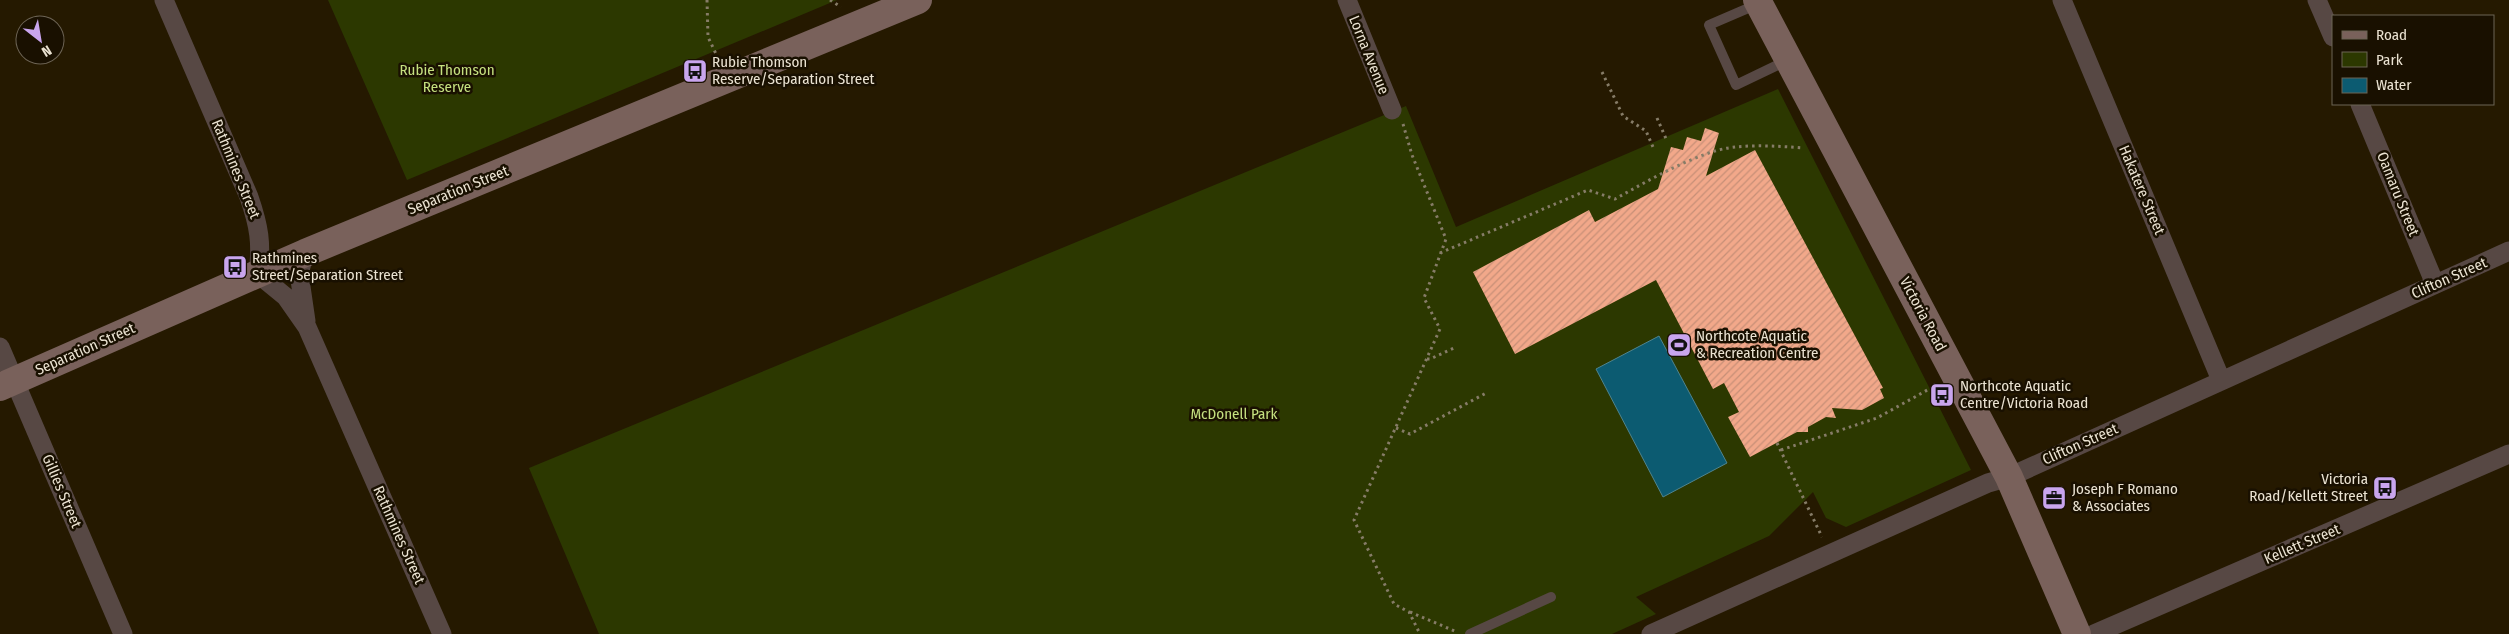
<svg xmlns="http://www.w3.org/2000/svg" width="2509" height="634" viewBox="0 0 2509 634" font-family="'Fira Sans Condensed',sans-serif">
  <defs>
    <pattern id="building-hatch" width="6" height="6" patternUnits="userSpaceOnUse" patternTransform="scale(1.25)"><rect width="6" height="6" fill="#f2a88a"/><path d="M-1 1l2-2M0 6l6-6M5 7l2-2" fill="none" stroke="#c78f77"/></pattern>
  </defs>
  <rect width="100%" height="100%" fill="#251900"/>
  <path fill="#2c3800" d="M328 0H837L407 180Z
    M1778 89 1971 470 1846 527 1826 518 1813 492 1769 536 1636 597 1656 614 1612 634H599L529 468 1406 106 1456 227Z"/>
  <path fill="#0c5b71" stroke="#4f848e" d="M1659 336 1727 463 1663 497 1596 369Z"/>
  <path fill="url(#building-hatch)" d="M1705 128 1719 133 1706 176 1755 150 1883 388 1880 389 1884 398 1862 410 1832 408 1836 418 1826 417 1808 427V432H1797L1750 457 1728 417 1739 412 1724 383 1713 389 1656 280 1515 354 1473 272 1589 210 1595 222 1658 189 1671 147 1683 150 1687 137 1701 141Z"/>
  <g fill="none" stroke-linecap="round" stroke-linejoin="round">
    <path stroke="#867c67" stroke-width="3" stroke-dasharray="2.5 4" stroke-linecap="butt" d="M707 0 708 37 718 58
      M830 0 841 7
      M1602 72 1623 116 1646 131 1653 147
      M1657 118 1667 141
      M1403 124 1412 155 1446 239 1424 298 1440 329 1354 520 1394 604 1409 612 1420 634
      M1440 253 1588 190 1615 199C1646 182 1678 163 1712 152 1737 143 1777 146 1804 148
      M1427 359H1430L1454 348
      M1396 428 1410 434 1488 392
      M1777 443 1822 537
      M1781 450 1877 418 1931 388
      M1410 612 1457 632"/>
    <path stroke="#574844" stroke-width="10" d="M1758 4 1709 25 1736 85 1788 60
      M1470 634 1551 597"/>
    <path stroke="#574844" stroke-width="19" d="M164 0 249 197C259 226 262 243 258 274L286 297 307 327 442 634
      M1347 0 1392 110
      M2062 0 2221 380
      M2317 0 2333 37
      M2360 104 2435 284
      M305 253 299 273 306 321
      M0 347 123 634
      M1651 634 1988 483 2009 477 2509 251
      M2094 634 2509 454"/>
    <path stroke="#79615b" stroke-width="28" d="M1757 0 2009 477 2077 634
      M0 387 305 253 918 0"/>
  </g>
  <defs>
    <symbol id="bus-square" viewBox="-11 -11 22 22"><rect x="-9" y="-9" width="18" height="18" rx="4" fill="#c9a5ee" stroke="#191000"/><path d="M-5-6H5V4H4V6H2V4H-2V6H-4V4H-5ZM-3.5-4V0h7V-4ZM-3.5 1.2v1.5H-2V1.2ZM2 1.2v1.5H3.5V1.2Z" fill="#111"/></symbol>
    <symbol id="stadium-square" viewBox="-11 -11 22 22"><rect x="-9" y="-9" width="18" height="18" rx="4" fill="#c9a5ee" stroke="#191000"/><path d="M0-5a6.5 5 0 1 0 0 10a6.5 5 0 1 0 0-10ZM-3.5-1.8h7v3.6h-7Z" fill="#111"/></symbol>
    <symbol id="office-square" viewBox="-11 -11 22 22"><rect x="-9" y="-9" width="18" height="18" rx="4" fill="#c9a5ee" stroke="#191000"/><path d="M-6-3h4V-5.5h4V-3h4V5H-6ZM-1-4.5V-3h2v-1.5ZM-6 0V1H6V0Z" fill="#111"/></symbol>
  </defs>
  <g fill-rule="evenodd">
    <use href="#bus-square" x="681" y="57" width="28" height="28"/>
    <use href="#bus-square" x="221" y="253" width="28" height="28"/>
    <use href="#stadium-square" x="1665" y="331" width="28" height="28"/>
    <use href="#bus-square" x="1928" y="381" width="28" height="28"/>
    <use href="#bus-square" x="2371" y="474" width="28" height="28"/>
    <use href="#office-square" x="2040" y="484" width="28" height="28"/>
  </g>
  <g text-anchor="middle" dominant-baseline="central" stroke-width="5" stroke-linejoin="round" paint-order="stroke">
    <g font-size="15" fill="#ebe3d2" stroke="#191000">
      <text transform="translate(1369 55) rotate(68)">Lorna Avenue</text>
      <text transform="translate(236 169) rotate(68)">Rathmines Street</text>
      <text transform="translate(458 190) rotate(-22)">Separation Street</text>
      <text transform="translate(2142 190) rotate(67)">Hakatere Street</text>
      <text transform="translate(2398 194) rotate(68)">Oamaru Street</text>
      <text transform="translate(2449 278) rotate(-24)">Clifton Street</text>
      <text transform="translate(1923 314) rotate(62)">Victoria Road</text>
      <text transform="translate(85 349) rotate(-24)">Separation Street</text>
      <text transform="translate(2080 444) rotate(-24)">Clifton Street</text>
      <text transform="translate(62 491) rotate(67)">Gillies Street</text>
      <text transform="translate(399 535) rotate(66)">Rathmines Street</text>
      <text transform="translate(2302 544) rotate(-23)">Kellett Street</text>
    </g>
    <g font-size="15" fill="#ebe3d2" stroke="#191000" text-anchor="start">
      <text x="712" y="62">Rubie Thomson<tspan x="712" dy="17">Reserve/Separation Street</tspan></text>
      <text x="252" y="258">Rathmines<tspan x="252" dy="17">Street/Separation Street</tspan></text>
      <text x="1696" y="336">Northcote Aquatic<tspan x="1696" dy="17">&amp; Recreation Centre</tspan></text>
      <text x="1960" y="386">Northcote Aquatic<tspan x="1960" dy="17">Centre/Victoria Road</tspan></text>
      <text x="2368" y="479" text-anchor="end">Victoria<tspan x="2368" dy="17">Road/Kellett Street</tspan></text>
      <text x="2072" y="489">Joseph F Romano<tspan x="2072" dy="17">&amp; Associates</tspan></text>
    </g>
    <g font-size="15" fill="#c5e07f" stroke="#191000">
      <text x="447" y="70">Rubie Thomson<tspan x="447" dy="17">Reserve</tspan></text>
      <text x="1234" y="414">McDonell Park</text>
    </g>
  </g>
  <rect x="2332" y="15" width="162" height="90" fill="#191000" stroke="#6d6454"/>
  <rect x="2342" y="31" width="25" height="8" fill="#79615b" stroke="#6d6454"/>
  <text x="2376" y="40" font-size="15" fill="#ebe3d2">Road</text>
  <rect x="2342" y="52" width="25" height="15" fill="#2c3800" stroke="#6d6454"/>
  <text x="2376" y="65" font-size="15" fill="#ebe3d2">Park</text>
  <rect x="2342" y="78" width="25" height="15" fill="#0c5b71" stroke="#6d6454"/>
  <text x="2376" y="90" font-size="15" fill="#ebe3d2">Water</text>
  <g transform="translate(40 40) rotate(149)"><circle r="24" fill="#191000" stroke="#6d6454"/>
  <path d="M0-4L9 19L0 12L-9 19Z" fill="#c9a5ee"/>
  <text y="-8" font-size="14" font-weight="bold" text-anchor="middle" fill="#ebe3d2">N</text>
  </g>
</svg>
